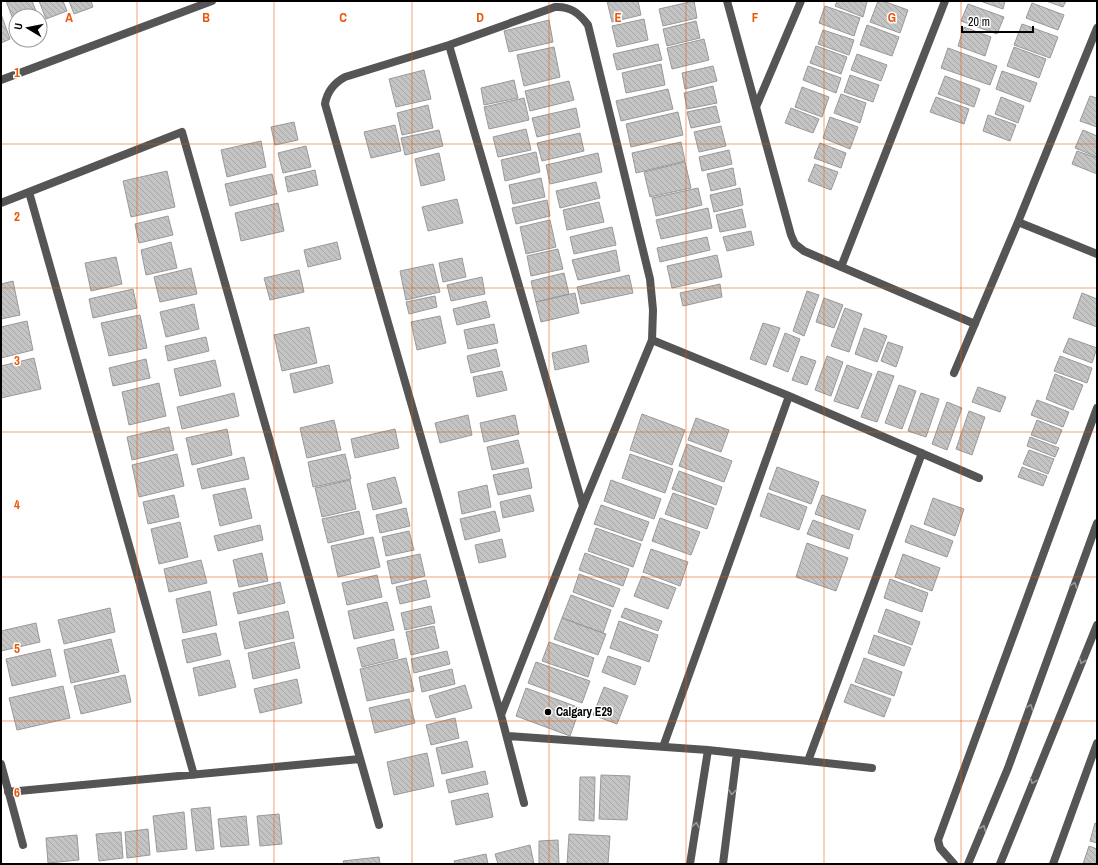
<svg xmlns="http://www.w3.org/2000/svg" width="1098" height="865" viewBox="0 0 1098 865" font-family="'Archivo Narrow',sans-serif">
  <defs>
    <pattern id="building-back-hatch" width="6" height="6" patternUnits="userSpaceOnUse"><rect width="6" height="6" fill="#c4c4c4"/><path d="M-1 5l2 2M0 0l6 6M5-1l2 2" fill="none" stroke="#a7a7a7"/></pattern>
  </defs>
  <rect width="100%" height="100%" fill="#fff"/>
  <path fill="url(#building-back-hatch)" stroke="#999" d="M6 1H32L38 16H16V27Z
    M39 1H63L67 11 46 19Z
    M69 1H91L93 7 74 14Z
    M607 1H638L641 15 612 22Z
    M694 1 697 18 663 26 659 9Z
    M837 1H864L867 2 863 17 835 6Z
    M878 1H883L908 10 900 33 870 22Z
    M980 1H1005L1003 9Z
    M1046 1H1066L1063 7Z
    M1032 3 1064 15 1058 30 1026 18Z
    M968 4 1004 17 997 34 961 21Z
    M825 6 860 18 854 36 819 23Z
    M1 14 10 39 1 43Z
    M644 19 648 40 617 47 612 26Z
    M549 20 553 42 509 52 504 31Z
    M696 21 700 38 667 46 663 29Z
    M1022 24 1058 37 1050 58 1014 45Z
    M867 25 899 37 892 56 860 45Z
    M964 27 991 37 985 56 958 46Z
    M823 30 854 40 849 55 818 44Z
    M704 39 709 60 672 69 667 48Z
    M658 44 662 60 617 70 613 54Z
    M816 46 847 57 841 74 810 63Z
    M554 47 560 77 524 86 517 55Z
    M1014 47 1046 59 1039 78 1007 66Z
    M948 48 997 66 990 85 941 68Z
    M857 54 887 65 881 81 851 70Z
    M661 64 665 85 626 93 622 73Z
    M713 66 717 81 685 89 682 73Z
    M808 66 841 78 836 93 803 80Z
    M424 70 431 99 396 107 389 79Z
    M1002 71 1037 83 1030 102 996 89Z
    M850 75 879 85 873 102 844 92Z
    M945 76 980 89 974 107 938 94Z
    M514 80 518 98 484 105 481 88Z
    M569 81 574 100 530 111 525 91Z
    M713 86 717 103 687 109 684 93Z
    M802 87 829 97 822 117 795 107Z
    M668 89 673 109 621 121 616 101Z
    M841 94 866 103 860 123 834 113Z
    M1090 96 1097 98V127L1080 121Z
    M936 97 969 109 964 124 930 112Z
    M1001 97 1024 106 1018 123 995 114Z
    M524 98 529 120 489 129 484 107Z
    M428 105 433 128 402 135 397 113Z
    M716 106 720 122 691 128 687 112Z
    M576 108 580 127 537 137 532 118Z
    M791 108 819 119 813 133 785 123Z
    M678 112 683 135 631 147 626 124Z
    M988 115 1016 125 1010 141 983 131Z
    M830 117 858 127 850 149 823 138Z
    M294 122 298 140 275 145 271 127Z
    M395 125 401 151 371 158 364 132Z
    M721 126 726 146 699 152 694 132Z
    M526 129 531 150 498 157 493 137Z
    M439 130 443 146 405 155 401 138Z
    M1083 130 1097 136V157L1075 148Z
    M580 133 584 151 542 161 537 143Z
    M261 141 266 167 227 177 221 150Z
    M681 142 685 161 636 173 632 153Z
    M820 143 846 153 841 168 814 158Z
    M306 146 311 167 283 173 278 153Z
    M729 150 732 164 702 171 699 157Z
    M1077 151 1097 158V174L1072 164Z
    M536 152 540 172 505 181 501 160Z
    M439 153 445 180 421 186 415 159Z
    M598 153 602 172 550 184 546 165Z
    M685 162 691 188 650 197 644 172Z
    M815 164 838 172 831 190 808 181Z
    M733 168 736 185 711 191 707 174Z
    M315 170 318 185 288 192 285 177Z
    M167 171 175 207 131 217 123 181Z
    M272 174 277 194 230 206 225 184Z
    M541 178 545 197 513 204 509 185Z
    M596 182 600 198 560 208 556 191Z
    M698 188 702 205 656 216 652 198Z
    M740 188 743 205 714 212 710 195Z
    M457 199 463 223 428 231 422 207Z
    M547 200 550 216 516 224 512 208Z
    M599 202 604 222 567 230 563 210Z
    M278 203 284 231 241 241 235 213Z
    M708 208 712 228 661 239 656 220Z
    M742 209 746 227 720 232 716 215Z
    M168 216 173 235 139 243 135 224Z
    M550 220 556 247 526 254 520 227Z
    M612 227 616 245 574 254 570 237Z
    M751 231 754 245 727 251 723 237Z
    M707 237 710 250 660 262 657 248Z
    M171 242 177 268 146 275 141 250Z
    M337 242 341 259 308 267 304 250Z
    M558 249 563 269 531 276 527 256Z
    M616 250 620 271 578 280 572 260Z
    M717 255 722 277 672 288 667 266Z
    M116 257 122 284 91 291 85 263Z
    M462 258 466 277 443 282 439 263Z
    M433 264 440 292 406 300 400 271Z
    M191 268 197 294 160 302 154 277Z
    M299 270 304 292 270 300 264 278Z
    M564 273 569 294 536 302 531 281Z
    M629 275 633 293 581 304 577 287Z
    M482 277 485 294 451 301 447 285Z
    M13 281 20 315 1 319V284Z
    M720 284 722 297 683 306 680 293Z
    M133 289 137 308 93 318 89 299Z
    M807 291 819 295 804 336 793 331Z
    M575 293 579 313 541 322 536 302Z
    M1082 293 1097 299V327L1073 318Z
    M435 296 437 307 409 314 406 302Z
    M824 298 843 305 834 328 816 322Z
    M486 301 490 317 457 325 453 309Z
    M194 304 199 329 166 337 160 312Z
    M845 308 862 314 849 352 831 346Z
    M140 315 147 348 109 356 101 323Z
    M440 316 446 343 417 350 411 322Z
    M27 321 33 350 1 358V327Z
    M763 323 780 328 766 365 750 359Z
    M494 324 498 343 468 349 464 330Z
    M309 327 317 363 282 371 274 335Z
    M864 328 887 336 877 362 855 354Z
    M785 333 800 339 788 372 773 366Z
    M206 337 209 351 168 361 165 346Z
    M1069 338 1097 348 1092 363 1063 352Z
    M888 342 903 347 896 367 881 361Z
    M586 345 589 362 555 370 552 353Z
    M496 349 500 366 471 373 467 356Z
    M801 356 816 361 807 385 792 380Z
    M827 356 843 362 831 396 815 390Z
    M1060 356 1092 368 1087 383 1054 371Z
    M34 358 41 389 1 398V366Z
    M146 359 150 378 113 386 109 368Z
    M215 360 221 386 180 396 174 369Z
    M329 365 333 383 294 393 290 374Z
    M847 365 872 374 858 409 834 401Z
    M502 371 507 390 477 397 473 377Z
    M878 371 894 376 877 422 861 417Z
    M1055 374 1083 385 1073 410 1046 399Z
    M159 383 166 416 129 425 122 392Z
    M899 385 916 391 902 429 885 423Z
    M978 387 1006 397 1000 412 972 402Z
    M234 393 239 416 182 429 177 407Z
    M921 393 939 399 926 437 908 431Z
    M1037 400 1069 412 1063 427 1031 415Z
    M947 402 962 408 947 450 932 444Z
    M969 411 985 417 972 455 956 449Z
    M642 414 685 430 672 465 630 450Z
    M468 415 472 435 440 443 435 423Z
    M515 415 519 434 484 442 480 423Z
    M696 418 729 430 721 452 688 440Z
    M334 420 341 450 307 458 300 428Z
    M1037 420 1062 430 1056 444 1031 435Z
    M169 427 174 450 132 460 127 437Z
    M227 429 232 455 192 465 186 438Z
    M395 429 399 448 355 458 351 439Z
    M1030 437 1059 448 1055 457 1027 446Z
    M518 440 524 463 492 470 487 447Z
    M687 444 732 461 724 482 679 466Z
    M1029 450 1054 459 1048 474 1023 464Z
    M177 454 184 486 139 497 132 465Z
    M345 454 351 479 313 487 308 462Z
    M630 454 673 469 665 493 622 478Z
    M244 457 249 479 202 489 197 469Z
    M777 467 819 482 811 504 769 489Z
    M1022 467 1047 476 1043 486 1018 477Z
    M528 468 532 488 498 495 493 475Z
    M679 471 722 487 716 505 672 489Z
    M395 477 402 503 373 510 367 484Z
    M350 480 356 509 322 517 315 488Z
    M611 480 661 499 654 519 604 501Z
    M487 485 491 507 462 514 458 492Z
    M245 488 252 518 220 526 213 495Z
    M673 493 714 508 707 529 665 514Z
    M768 493 807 507 799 530 760 516Z
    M174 495 179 517 148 524 143 502Z
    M530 495 534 511 503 518 500 502Z
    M822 495 866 510 859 530 815 514Z
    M933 498 964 509 955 536 924 524Z
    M601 505 649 522 642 541 594 524Z
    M406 508 410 526 380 533 376 515Z
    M359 511 364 534 328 543 322 519Z
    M495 511 500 531 465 540 460 519Z
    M660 518 700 532 691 555 652 541Z
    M813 520 853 535 849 549 807 534Z
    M180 522 188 557 159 564 151 529Z
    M260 525 263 540 218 551 214 536Z
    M911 525 953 541 947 557 905 542Z
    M596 528 641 544 633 567 588 551Z
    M409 531 414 550 386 556 382 537Z
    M373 537 380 567 338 577 331 546Z
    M502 539 506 557 479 563 475 545Z
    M807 543 848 558 836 591 796 577Z
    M651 549 688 562 680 586 643 572Z
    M262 553 268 581 239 587 233 560Z
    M585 553 629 569 623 586 579 570Z
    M420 554 425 576 392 584 387 561Z
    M903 554 940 568 932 591 895 577Z
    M201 560 207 583 169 592 164 569Z
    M579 574 620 589 613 607 573 592Z
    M377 575 382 597 347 605 342 583Z
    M642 576 676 588 668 609 634 596Z
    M890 579 928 593 922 612 884 598Z
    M426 580 430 597 400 604 396 587Z
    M280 582 285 603 238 614 233 593Z
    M210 591 217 625 183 633 176 599Z
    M571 595 611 610 603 633 562 618Z
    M387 602 394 630 354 639 348 611Z
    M431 606 435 623 405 630 401 613Z
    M110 608 115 632 64 644 58 620Z
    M625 608 662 621 658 631 621 617Z
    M886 609 920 622 912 645 878 632Z
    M288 611 294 638 245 649 239 622Z
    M562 618 606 634 598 655 554 639Z
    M619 621 658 635 649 662 610 648Z
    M36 623 40 642 1 651V631Z
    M434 626 439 648 411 655 406 632Z
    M216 633 221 655 187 663 182 640Z
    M874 635 911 648 904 666 868 653Z
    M111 639 119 672 71 683 64 650Z
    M394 639 398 658 362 667 357 648Z
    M294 642 300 668 253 679 248 653Z
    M549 642 594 658 588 677 542 661Z
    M50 649 56 676 12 686 6 659Z
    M447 651 450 664 414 673 411 659Z
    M608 656 641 667 635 685 602 672Z
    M406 658 414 691 367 701 360 669Z
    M864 658 902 672 894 696 855 682Z
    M229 660 236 687 199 696 193 668Z
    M536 662 590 681 582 703 528 683Z
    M452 669 455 684 422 692 419 677Z
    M125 675 131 702 81 714 74 686Z
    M297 679 302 703 260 713 254 689Z
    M851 684 891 699 884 717 844 702Z
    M465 685 472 708 436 718 429 696Z
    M63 686 70 718 17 730 9 698Z
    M604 687 628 696 617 724 593 715Z
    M526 688 580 708 570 736 516 716Z
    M409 699 415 723 375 733 369 708Z
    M455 718 459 738 431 745 426 725Z
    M467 741 473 767 442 774 436 748Z
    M427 753 434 786 394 795 387 762Z
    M485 771 488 784 449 793 446 780Z
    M601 775 630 776 627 820 599 819Z
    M580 777H595L594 821 579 820Z
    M488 793 493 817 456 825 451 801Z
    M210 807 214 849 196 851 191 809Z
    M184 812 187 849 157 852 153 816Z
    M279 814 282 844 260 846 257 816Z
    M246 816 249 845 221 847 218 819Z
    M1095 823 1097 824V843L1090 841Z
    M148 829 150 855 127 858 125 832Z
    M121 832 123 858 99 861 96 834Z
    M569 834 610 836 608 864H567Z
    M77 835 79 860 48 863 46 838Z
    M558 840 559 864H539V841Z
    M530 845 534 864H498L495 854Z
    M1089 846 1097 849V864H1083Z
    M486 854 488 864H455L454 861Z
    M379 857 380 864H344L343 861Z"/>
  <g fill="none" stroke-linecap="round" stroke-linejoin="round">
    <path stroke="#555" stroke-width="8" d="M727 1 791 235 795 244 804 251 975 324
      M449 45 583 506
      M1 80 212 1
      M756 107 801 1
      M29 192 194 775
      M1 203 182 132 379 825
      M1018 222 1097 254
      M841 267 945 1
      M652 340 789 396 979 478
      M954 373 1018 222 1097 28
      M501 715 583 506 652 340 653 310 650 279 588 25C579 13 570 6 555 7L449 45 345 77C334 83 327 92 325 104L501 715 524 803
      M507 736 708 750 872 768
      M663 747 789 396
      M808 761 922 453
      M1 764 23 845
      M8 792 360 759
      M690 864 708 750
      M723 864 737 753
      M954 864 940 848 938 840 1097 408
      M968 864 1008 768 1097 523
      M1000 864 1097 625
      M1053 864 1097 743"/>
  </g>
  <defs><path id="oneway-chevron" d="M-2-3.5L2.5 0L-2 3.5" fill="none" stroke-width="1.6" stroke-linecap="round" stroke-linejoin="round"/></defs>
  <g stroke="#999">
    <use href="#oneway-chevron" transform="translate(1074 585) rotate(-70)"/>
    <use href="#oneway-chevron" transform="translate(1082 661) rotate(112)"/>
    <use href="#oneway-chevron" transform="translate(1030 707) rotate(-70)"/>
    <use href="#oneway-chevron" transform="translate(1033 781) rotate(112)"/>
    <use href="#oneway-chevron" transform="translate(732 792) rotate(97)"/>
    <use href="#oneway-chevron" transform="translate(696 825) rotate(-81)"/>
    <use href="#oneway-chevron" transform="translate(983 828) rotate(-67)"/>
  </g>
  <path fill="none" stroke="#e8590c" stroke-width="1" stroke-opacity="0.55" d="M137 1V864M274 1V864M412 1V864M549 1V864M686 1V864M824 1V864M961 1V864M1 144H1097M1 288H1097M1 432H1097M1 577H1097M1 721H1097"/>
  <circle fill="#000" stroke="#fff" stroke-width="1.5" cx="548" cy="712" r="4"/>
  <g text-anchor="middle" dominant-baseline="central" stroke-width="3" stroke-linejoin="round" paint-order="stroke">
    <g font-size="12" font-weight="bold" fill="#000" stroke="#fff" text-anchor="start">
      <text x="556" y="712">Calgary E29</text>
    </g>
  </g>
  <g font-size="13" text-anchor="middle" font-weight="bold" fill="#e8590c" stroke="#fff" stroke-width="3" stroke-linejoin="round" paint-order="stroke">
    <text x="69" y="22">A</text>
    <text x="206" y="22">B</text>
    <text x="343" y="22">C</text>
    <text x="480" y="22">D</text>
    <text x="618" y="22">E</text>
    <text x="755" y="22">F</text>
    <text x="892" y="22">G</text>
    <text x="17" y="77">1</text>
    <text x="17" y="221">2</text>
    <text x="17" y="365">3</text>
    <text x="17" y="509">4</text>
    <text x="17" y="653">5</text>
    <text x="17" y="797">6</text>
  </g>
  <rect width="1098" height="865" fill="none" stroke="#000000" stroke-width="4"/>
  <g transform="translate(28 28) rotate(280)"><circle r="19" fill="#ffffff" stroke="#999999"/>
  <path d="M0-3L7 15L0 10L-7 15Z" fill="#000000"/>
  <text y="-6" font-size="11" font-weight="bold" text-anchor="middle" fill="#000000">U</text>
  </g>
  <path d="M962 26v6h71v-6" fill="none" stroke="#000000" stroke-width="2"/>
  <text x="968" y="26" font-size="12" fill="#000000" stroke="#ffffff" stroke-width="3" paint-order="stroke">20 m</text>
</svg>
